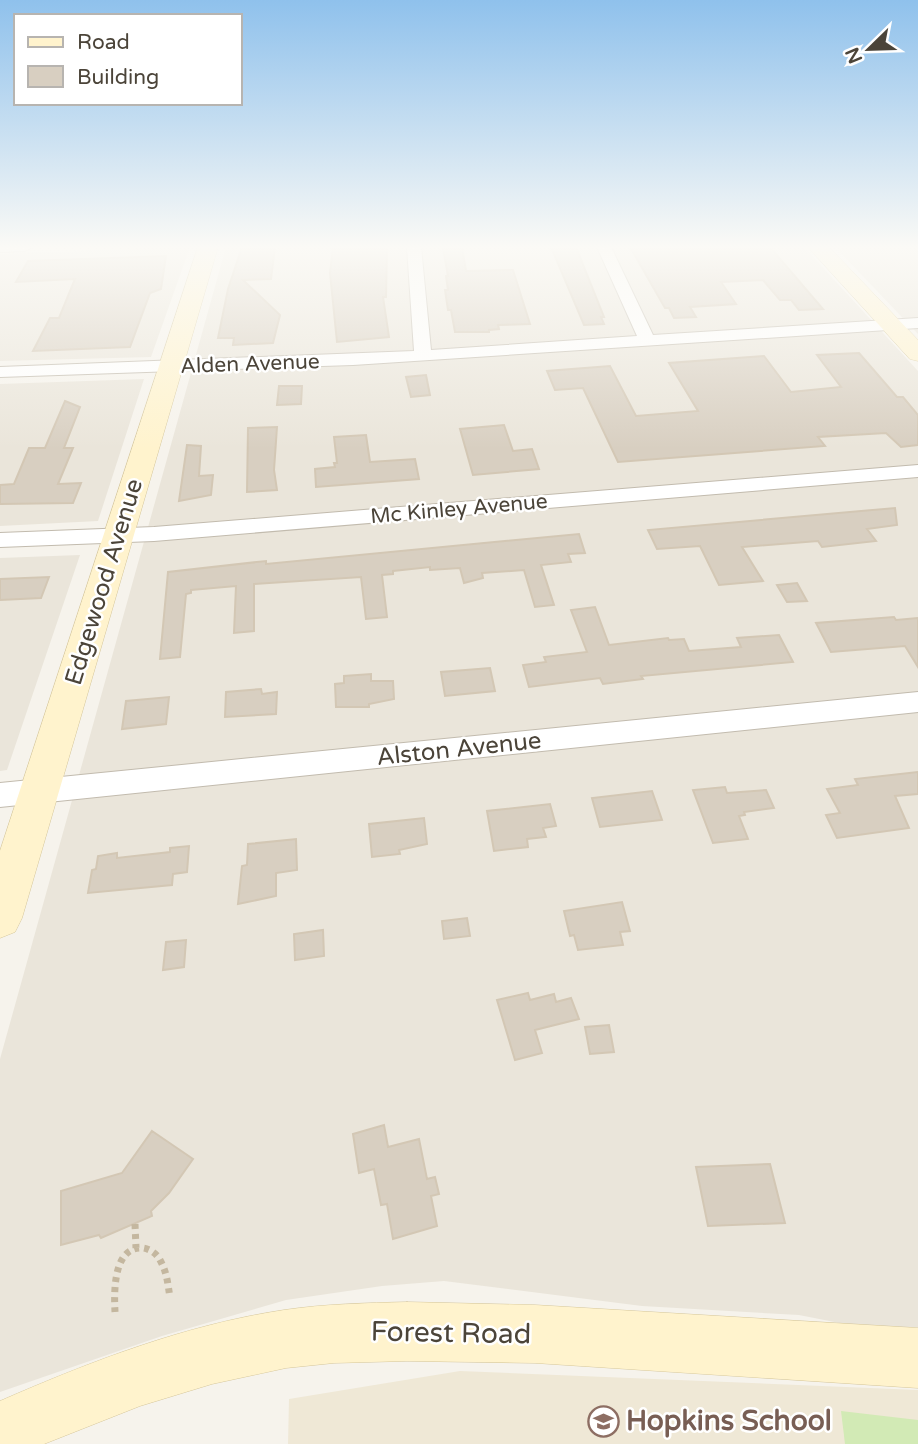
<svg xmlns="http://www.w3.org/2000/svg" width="918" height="1444" viewBox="0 0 918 1444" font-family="'Varela Round',sans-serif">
  <rect width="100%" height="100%" fill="#f6f3ec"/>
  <path fill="#eae5da" d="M190 247 151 357 0 361V254Z
    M226 247H804L918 371V1327L870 1329 799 1315 642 1306 444 1281 382 1286 286 1300 162 1336 0 1392V1059Z
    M835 247H918V334Z
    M144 379 98 521 0 526V384Z
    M80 555 7 770 0 771V558Z"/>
  <path fill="#efe8d6" d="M460 1371 918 1390V1444H288L289 1399Z"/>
  <path fill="#d2eab5" d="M841 1411 918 1420V1444H845Z"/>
  <path fill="#d8cfc1" stroke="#d3c7b4" stroke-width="2" d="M242 247H275L271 279 243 280 280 315 273 343 233 345 234 338H218L228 289Z
    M333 247 387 248 386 297H383L389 337 337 342 330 273Z
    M462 247 466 271 513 270 530 324 498 325 499 329 489 330V332H455L451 310H448L445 290H448L446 276H448L443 248Z
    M551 247H576L604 317H601L604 324 584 325Z
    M630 247H770L823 309 799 310 791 300H780L763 280 721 282 736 304 690 307 696 317 674 318 669 308H665Z
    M166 256 161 289 150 293 130 347 33 351 50 318H59L75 279 16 282 28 261Z
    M859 353 897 397H903L918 415V445L901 447 886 433 818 437 825 446 618 462 583 388 555 390 547 371 610 366 636 416 698 411 669 363 764 356 791 392 841 387 817 355Z
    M426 375 430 395 411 397 406 377Z
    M279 386H302L301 404 277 405Z
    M65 401 80 407 64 448H73L58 484 81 483 73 503 0 504V485L14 484 29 448H45Z
    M504 425 513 451 532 449 539 469 473 475 460 429Z
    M277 427 274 470 277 490 247 492 248 428Z
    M366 435 370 462 415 459 419 479 316 487 315 469 335 467 334 463H337L334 437Z
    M187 445 201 446 199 476 213 475 211 495 179 501Z
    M895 508 897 525 867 529 876 541 822 547 818 541 742 547 763 581 719 585 700 546 657 549 648 530Z
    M579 534 585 553 568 554 571 562 541 565 554 605 535 607 524 570 482 573 483 578 464 583 460 568 430 570V567L393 571V574L382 575 387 617 366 619 361 577 254 584V631L234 633 236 586 191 590V593L186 594 180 657 160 659 168 572 266 561V564Z
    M49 577 41 598 0 600V579Z
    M797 583 807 601 787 602 777 585Z
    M595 607 609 645 668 638 669 640 684 639 689 651 741 647 737 638 779 635 793 662 641 676 643 679 603 684 600 678 529 687 523 665 546 662 544 657 587 652 571 610Z
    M894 617 896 620 918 618V667L905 646 831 652 816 623Z
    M490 668 495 691 445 696 441 672Z
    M371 674V681H393L394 699 369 704V707H336L335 684 344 683V676Z
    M261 689 262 694 277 692 276 714 225 717 226 692Z
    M169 697 166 724 122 729 126 701Z
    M918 772V794L895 796 909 828 837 838 826 815 840 813 827 789 858 785 855 779Z
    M725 787 727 793 766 790 774 808 744 812 745 815 739 816 748 839 713 843 693 790Z
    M652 791 662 820 600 827 592 798Z
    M550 804 556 826 543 828 546 837 527 839 528 847 494 851 487 811Z
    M424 818 427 844 399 850 400 854 372 857 369 824Z
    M296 839 297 870 276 873V896L238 904 242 866 247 865 248 844Z
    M189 846 187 872 173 874 172 885 88 893 92 870 96 869 98 856 117 853V858L170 852V848Z
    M622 902 630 931 620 932 623 945 578 950 574 935 570 936 564 911Z
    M467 918 470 936 444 939 442 921Z
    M323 930 324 956 295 960 294 934Z
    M186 940 184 967 163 970 166 942Z
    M528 993 530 1000 554 994 556 1002 571 998 579 1019 535 1030 542 1053 515 1060 497 1000Z
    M609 1025 614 1052 590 1054 585 1027Z
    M384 1125 388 1147 419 1139 427 1179 435 1177 439 1194 431 1196 437 1226 393 1239 387 1204 381 1205 374 1169 359 1173 353 1134Z
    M152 1131 193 1159 169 1193 151 1211 152 1216 101 1238 99 1235 61 1245V1191L122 1173Z
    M770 1164 785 1223 708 1226 696 1167Z"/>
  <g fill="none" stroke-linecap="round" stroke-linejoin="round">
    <defs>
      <path id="street" d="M0 247H32L25 251 0 252Z
        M407 247H421L431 350 637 336 597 247H611L653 335 918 318V328L353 365 0 377V367L414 351Z
        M918 465V477L154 541 0 547V533L154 527Z
        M918 692V712L0 807V783Z"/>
      <path id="secondary" d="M198 247H218L22 918 15 932 0 938V851Z
        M808 247H829L918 340V361L910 359Z
        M407 1302 535 1305 918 1328V1388L535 1363 407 1361 334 1363 286 1368 212 1384 140 1406 44 1444H0V1401C92 1361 185 1325 284 1310 325 1304 366 1303 407 1302Z"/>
    </defs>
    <use href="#street" stroke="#c2bbae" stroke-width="2"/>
    <use href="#secondary" stroke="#d6c79b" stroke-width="1"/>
    <path stroke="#c4b79f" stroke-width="7" stroke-dasharray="5 5" stroke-linecap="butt" d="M135 1224 136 1248
      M115 1312C114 1292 113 1246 143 1248 150 1249 157 1254 160 1260 167 1272 168 1285 170 1298"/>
    <use href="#street" fill="#fff" fill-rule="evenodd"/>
    <use href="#secondary" fill="#fff3cd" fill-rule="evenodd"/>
  </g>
  <linearGradient id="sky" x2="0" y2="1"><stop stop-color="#8fc1ec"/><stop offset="0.55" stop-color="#fbfaf6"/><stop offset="1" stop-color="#fbfaf6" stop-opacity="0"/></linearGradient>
  <rect width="918" height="449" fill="url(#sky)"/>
  <defs>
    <symbol id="school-ring" viewBox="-11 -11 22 22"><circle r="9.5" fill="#fff" stroke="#8d6e63" stroke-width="1.5"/><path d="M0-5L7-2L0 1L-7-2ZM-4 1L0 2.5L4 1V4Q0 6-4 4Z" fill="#8d6e63"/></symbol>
  </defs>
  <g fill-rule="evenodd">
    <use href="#school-ring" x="586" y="1404" width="35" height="35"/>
  </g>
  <g text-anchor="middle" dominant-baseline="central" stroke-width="5" stroke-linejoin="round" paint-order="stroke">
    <g font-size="21" fill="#4b4439" stroke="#fff">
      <text transform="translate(250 364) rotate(-2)">Alden Avenue</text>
      <text transform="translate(459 509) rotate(-5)">Mc Kinley Avenue</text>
    </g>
    <g font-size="24" fill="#4b4439" stroke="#fff">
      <text transform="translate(104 582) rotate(-73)">Edgewood Avenue</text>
      <text transform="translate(459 749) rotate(-6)">Alston Avenue</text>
    </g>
    <g font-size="28" fill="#4b4439" stroke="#fff">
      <text transform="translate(451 1333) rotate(1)">Forest Road</text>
    </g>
    <g font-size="28" font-weight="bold" fill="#785e54" stroke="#fff" text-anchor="start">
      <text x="626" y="1421">Hopkins School</text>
    </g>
  </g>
  <rect x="14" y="14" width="228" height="91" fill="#ffffff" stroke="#b7b4b0" stroke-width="2"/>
  <rect x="28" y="37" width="35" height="10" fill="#fff3cd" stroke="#b7b4b0" stroke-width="2"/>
  <text x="77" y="49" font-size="21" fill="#4b4439">Road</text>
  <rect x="28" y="66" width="35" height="21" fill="#d8cfc1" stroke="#b7b4b0" stroke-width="2"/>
  <text x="77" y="84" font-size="21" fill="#4b4439">Building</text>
  <g transform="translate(869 49) rotate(247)" stroke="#ffffff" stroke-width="5" paint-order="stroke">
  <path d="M0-5L12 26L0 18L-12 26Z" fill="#4b4439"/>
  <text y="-10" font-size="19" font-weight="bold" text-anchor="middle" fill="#4b4439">N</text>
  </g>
</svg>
